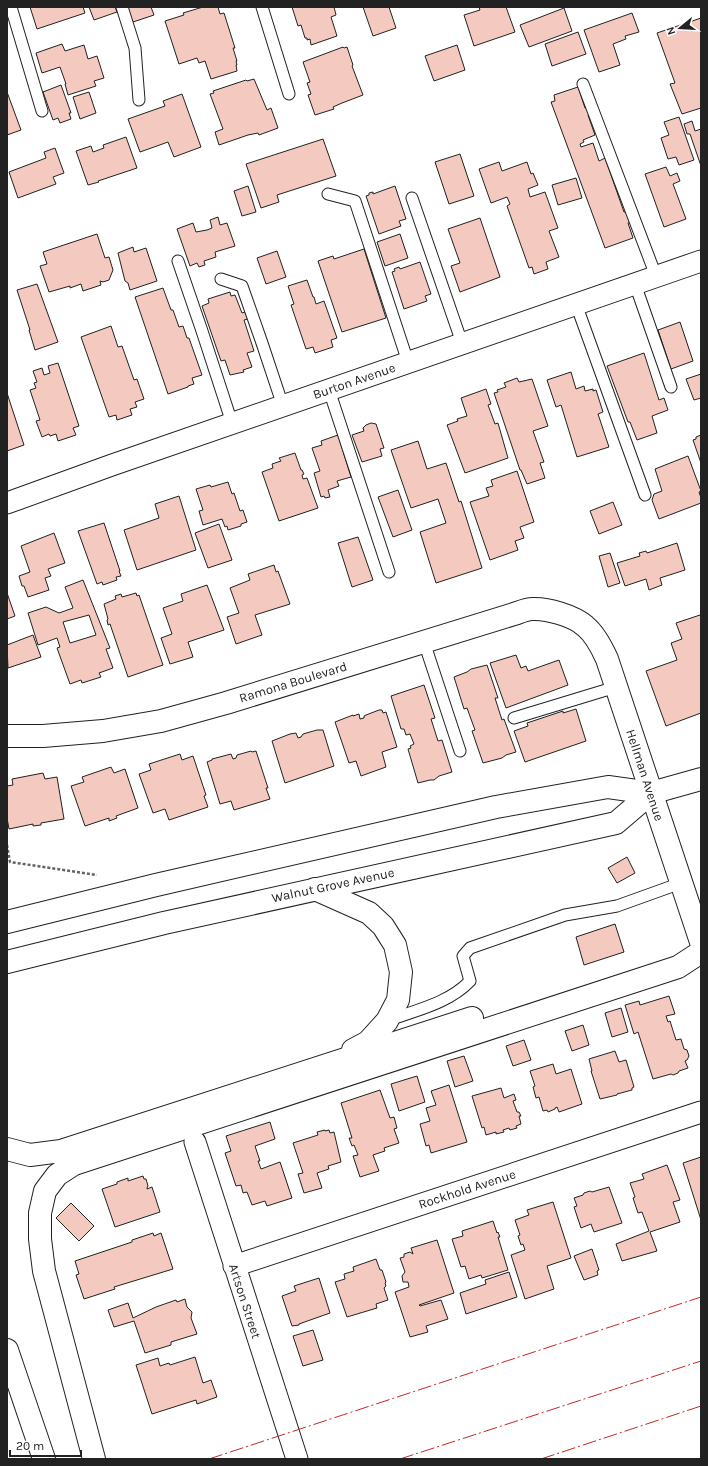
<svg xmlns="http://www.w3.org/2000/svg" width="708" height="1466" viewBox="0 0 708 1466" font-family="Karla,sans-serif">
  <rect width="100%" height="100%" fill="#fff"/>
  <path fill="#f3c9c0" stroke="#222" fill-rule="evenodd" d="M30 7H83L85 13 37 29Z
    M89 7H115L117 12 94 20Z
    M124 7H151L154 15 130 23Z
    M203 7H218L220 14 224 13 235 48H233L237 61H236L237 65H236L237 71 211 79 205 61 199 63 197 58 179 64 165 21 184 15 183 13Z
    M292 7H334L336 15 331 17 337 36 311 45 310 39 307 40V38H305L301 25 298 26Z
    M363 7H389L396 28 373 36Z
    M479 7H506L515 32 474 46 464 15 480 10Z
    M564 8 572 31 529 47 520 25Z
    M632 13 639 32 625 36 626 39 613 44 620 65 599 72 584 30Z
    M701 18V108L682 114 670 84 675 83 657 33Z
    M578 32 586 54 552 66 545 44Z
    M62 44 65 51 84 45 88 59 97 56 104 78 94 81 96 86 68 95 65 84H66L60 67 42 73 36 53Z
    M457 45 465 70 434 81 425 56Z
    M343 47 344 48 347 47 353 65 352 66 363 95 342 103 333 107 334 109 315 115 308 95 311 94 307 83 310 82 303 62Z
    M254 79 267 110 271 108 278 128 259 135 258 133 248 135 219 145 215 132 223 129 210 94 214 93 213 91 246 80 247 81Z
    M61 85 71 113H69L71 119 60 123 58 118 53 120 43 92Z
    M578 87 585 108H587L590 114 588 115 595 135 583 140 584 142 580 144 581 147 593 143 599 161 605 158 624 212H627L631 222 628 223 633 238 605 248 551 102 555 101 554 95Z
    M7 92 21 130 7 135Z
    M89 92 96 113 80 119 73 97Z
    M182 94 201 147 174 157 168 142 140 152 128 119 165 106 163 101Z
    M679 117 694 160 679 165 676 157 668 159 661 138 669 135 664 122Z
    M692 121 695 131 701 129V166L690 134H687L684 124Z
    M126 137 137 168 98 181 99 182 88 185 76 151 91 146 93 152 104 148 103 145Z
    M323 139 336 176 277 195 279 202 261 208 246 164Z
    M55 148 64 173 53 177 56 184 18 198 9 172 46 158 44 152Z
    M460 154 474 196 449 204 435 162Z
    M499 162 502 171 527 162 531 174 533 173 538 185 528 189 530 197 545 192 558 228 549 231 559 257 546 262 548 269 534 274 532 267 529 268 507 206 510 204 507 197 491 203 479 169Z
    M666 167 670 176 677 173 680 181 673 184 686 219 664 227 645 174Z
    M576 178 582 198 558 205 552 185Z
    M248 186 256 212 242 216 234 191Z
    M395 186 406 219 399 221 401 226 379 234 366 196 369 195V193L373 192V194Z
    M218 217 220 225 227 223 235 246 215 252 216 257 204 261 205 265 199 267 197 263 190 266 177 229 193 223 196 232 207 230 212 228 210 220Z
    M480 218 500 277 460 292 451 266 460 263 448 229Z
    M97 234 105 258 109 257 113 270 109 280 103 282 100 281 101 285 83 291 81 284 70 288V286L49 292 40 266 47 264 43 252Z
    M400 234 408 258 385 266 377 242Z
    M133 247 134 252 146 248 157 281 130 290 128 283 125 281 118 253Z
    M364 249 386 318 342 332 318 261 333 256 334 259Z
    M277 251 286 277 266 284 257 258Z
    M420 262 431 294 425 296 427 301 404 309 392 272 395 271 394 269 399 267 400 269Z
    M307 280 313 297H314L316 304 324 301 337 338 331 340 333 347 315 353 313 347 306 349 291 305 294 304 288 286Z
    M37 284 58 342 35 350 29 330H30L17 290Z
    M163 288 171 310H173L179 327 183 326 187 338H189L202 375 192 378 194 384 188 386V387L168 394 135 297Z
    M230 292 231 296 235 295 242 313 245 312 248 319 244 320 254 351 247 353 252 367 243 370 244 372 230 375 225 360 221 361 202 306 209 303 208 299Z
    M680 322 693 361 671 369 658 330Z
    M111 326 118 347 122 346 134 380 137 379 144 399 135 402 137 407 130 409 132 415 117 420 116 415 109 417 81 337Z
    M644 353 659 400 664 398 668 410 652 416 657 433 637 440 630 422H628L607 366Z
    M58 363 79 426 73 428 76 435 58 441 56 434 50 436 49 434 42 437 36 421 40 420 30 390 36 388 34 383 37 382 33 371 42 368 44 375 50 373 48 366Z
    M571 372 576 389 584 386 585 391 593 389V391L596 390 603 412 598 414 609 447 577 457 561 405 556 407 547 380Z
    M701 374V398L694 400 686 379Z
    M517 378 519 382 532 379 548 426 533 431 544 462 540 463 545 478 527 484 521 470H520L494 393 498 392 497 390 506 387 504 383Z
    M486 389 491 404 488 405 495 424 498 423 508 458 465 473 447 425 458 421 457 419 467 416 461 398Z
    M7 393 24 445 7 451Z
    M371 423 376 424 384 448 380 449 382 456 362 462 352 435 364 431 363 428 366 425Z
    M338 435 351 477 337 481 339 486 328 490 330 497 325 498 324 496 321 497 314 473 320 471 312 448 322 445 321 441Z
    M701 435V463L693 440 696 439V437Z
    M418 441 427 469 446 463 459 502 461 501 482 568 436 583 420 532 446 523 438 499 411 508 391 450Z
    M295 453 301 470H302L304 474 302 475 303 479 307 478 318 508 279 521 262 472 273 468 272 464 281 461 279 458Z
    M688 456 701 491 699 492 701 498V503L659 519 652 500 654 494 662 491 655 469Z
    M517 471 534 522 520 527 524 538 515 541 518 550 490 560 470 502 489 496 486 488 493 486 491 480Z
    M228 482 232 494 234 493 240 511 243 510 247 522 241 524V526L228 530 227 526 225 527 222 519 203 525 199 511 203 510 196 489 210 485 211 487Z
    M398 490 412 530 393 537 378 497Z
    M179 496 196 550 137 570 124 530 159 518 155 504Z
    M613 502 622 525 599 534 590 511Z
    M104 523 120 571H119L121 576 116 577 117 580 103 585 102 582 97 584 78 531Z
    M219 524 232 560 208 568 195 533Z
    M54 533 65 563 48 569 51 576 45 578 49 590 28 597 24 586H22L19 576 30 572 21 546Z
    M358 537 373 580 352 587 338 543Z
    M677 543 685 570 660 578 662 585 649 590 646 579 625 586 617 563 640 556 639 553 646 551 647 553Z
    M610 553 620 583 608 587 599 556Z
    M274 565 276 572 278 571 290 604 255 615 262 635 236 644 227 617 239 613 230 588 250 580 248 574Z
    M83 580 110 648 106 649 113 668 99 673 101 677 82 683 81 680 70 684 57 648 60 647 57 638 38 645 28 613 46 607 59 613 73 608 65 587ZM89 615 96 635 70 643 63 622Z
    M207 585 224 630 188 642 193 657 170 664 161 638 172 634 163 608 183 601 181 594Z
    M7 593 15 616 7 619Z
    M136 593 137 596 139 595 163 665 128 677 110 624 108 625 107 620 108 619 104 604 116 599 115 596 121 594 122 597Z
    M700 615 701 618V713L666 726 646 671 677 660 671 643 682 639 676 623Z
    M33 635 41 657 8 668 7 645Z
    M516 655 521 668 526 666 528 671 559 660 568 685 506 708 490 663Z
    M487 665 498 698H495L502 720 504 719 516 752 506 755 502 758 483 763 472 731 475 730 467 708 464 709 454 677 467 672 471 669Z
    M424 685 435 718 431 719 438 741 442 740 452 772 439 776 434 780H430L418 783 408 749 411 748 410 746 414 744 410 734 406 735 404 729H401L391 696Z
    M576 709 586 741 525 762 514 731 528 726 527 723 563 711V713Z
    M379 710H382L383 713 386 712 397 747 382 752 386 767 361 776 356 761 349 763 335 722 353 715V716L359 714 360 719 364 718V716L366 715Z
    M317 730H323L334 766 285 783 272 741 290 734 296 733 298 738 301 737 303 734Z
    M251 751 252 752 256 751 268 788H266L270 799 234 810 231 801 220 804 207 762 212 760V759L231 754 233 759 236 758 237 755Z
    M180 754 182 760 193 756 206 795 204 796 208 807 169 820 165 809 153 813 139 774 151 770 149 764Z
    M111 767 114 773 125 769 138 808 116 816 117 818 109 821V818L85 826 71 786 84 782 82 777Z
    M43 773 45 779 57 777 64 819 41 823V825L33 826V824L9 829 7 818V786L13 785 12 779Z
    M627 857 635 873 617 883 608 868Z
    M615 924 624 952 584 965 576 937Z
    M669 996 675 1014 666 1016 668 1022 670 1021 676 1040 681 1039 684 1049 687 1050 689 1056 687 1060 685 1061 688 1068 679 1071 678 1073 673 1075 671 1074 653 1079 638 1032 634 1034 625 1005 639 1001 640 1005Z
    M621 1008 628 1032 612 1037 605 1013Z
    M583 1025 589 1045 572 1051 565 1031Z
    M524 1040 531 1060 513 1066 506 1046Z
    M615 1051 619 1062 626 1060 634 1087 632 1088V1090L617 1094V1095L600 1099 591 1071H592L589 1059Z
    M464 1056 473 1081 455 1087 447 1061Z
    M553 1064 556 1074 571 1069 582 1104 559 1112 557 1107 555 1108V1109L548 1112 547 1110 543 1111 539 1097 536 1098 533 1087 535 1086 530 1071Z
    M417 1076 425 1102 399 1111 391 1084Z
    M449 1085 467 1142 431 1153 429 1145 426 1146 420 1124 430 1121 426 1108 436 1105 431 1091Z
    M501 1088 504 1098 514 1094 516 1100 513 1101 517 1112H519L521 1116H519L521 1124 516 1126 517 1128 510 1130 509 1128 503 1130 504 1132 496 1134V1132L486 1135 484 1127 482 1128 472 1096Z
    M380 1090 390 1118 394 1117 397 1128 394 1129 399 1143 384 1148 385 1151 373 1155 379 1171 360 1177 353 1156 358 1155 354 1145 352 1146 349 1138H352L341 1103Z
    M270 1122 275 1139 255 1146 260 1161H258L261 1169 280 1162 292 1198 267 1206 265 1201 252 1205 247 1192 243 1193 241 1185 236 1186 225 1153 231 1151 226 1136Z
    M325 1130V1131L329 1130 330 1133 334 1132 341 1162 328 1166 329 1169 317 1173 322 1188 304 1193 298 1174 303 1173 293 1143 318 1135 317 1132Z
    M701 1156V1220L683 1163 701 1157Z
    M667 1165 680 1200 673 1202 680 1222 650 1232 657 1251 622 1261 616 1244 649 1231 642 1212 638 1213 633 1198 635 1197 630 1183 644 1179 642 1174Z
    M143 1176 144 1179H146L148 1186 147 1188V1189L152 1187 160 1212 115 1227 102 1189 117 1184V1182L128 1178V1181Z
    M609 1187 622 1223 594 1232 591 1224 581 1228 574 1207 577 1206 574 1198 583 1195 584 1193 590 1191 592 1192Z
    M553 1202 571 1258 547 1266 554 1289 525 1299 511 1255 525 1250 523 1244 521 1245 518 1236 520 1235 515 1220 529 1215 527 1210Z
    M71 1203 94 1226 79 1241 56 1218Z
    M493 1221 497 1233 498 1232 500 1237H498L508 1270 482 1278 481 1275 469 1279 465 1266 461 1267 452 1239 463 1236 462 1231Z
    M153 1233 154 1236 161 1233 173 1269 114 1287 115 1289 84 1299 76 1275 79 1274 75 1261 132 1242V1240Z
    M437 1240 454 1293 419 1305 420 1306 441 1300 448 1319 426 1326 428 1332 410 1337 395 1292 409 1287 408 1282H403L402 1276 405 1272 400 1258 404 1257V1254L410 1252 413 1254 411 1248Z
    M592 1249 599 1270 597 1271 598 1275 584 1280 574 1256Z
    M376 1259 380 1270H382L386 1282 385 1283 386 1286 384 1288 388 1300 376 1304 377 1308 347 1317 335 1282 345 1279 344 1274 354 1271 353 1267Z
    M509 1272 517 1297 466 1314 460 1293 486 1284 485 1280Z
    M319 1278 330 1313 299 1324V1325L292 1326 282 1296 296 1291 294 1286Z
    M185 1299 187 1307 192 1312 191 1318 197 1334 171 1342V1345L145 1353 134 1321 114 1327 108 1310 128 1303 133 1318 156 1307 176 1300 177 1302Z
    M313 1330 323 1360 303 1366 293 1336Z
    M195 1357 203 1383 211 1380 217 1397 197 1404 196 1400 152 1414 136 1365 158 1358 160 1366 169 1363 170 1365Z"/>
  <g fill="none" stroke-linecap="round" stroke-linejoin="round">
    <defs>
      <path id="service" d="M11 7 42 111
        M122 7 135 48 139 100
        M262 7 289 94
        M583 84 656 276
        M328 194 355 201 408 362
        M412 198 462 343
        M178 261 202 331 232 423
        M221 279 242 286 262 343 283 406
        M635 284 671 387
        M576 304 645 495
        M329 390 389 572
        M424 642 460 751
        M514 718 616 687
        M389 1020C417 1010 449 1003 470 981L463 956 470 948 565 915 617 906 681 883"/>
      <path id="minor" d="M7 503 112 465 701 261
        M195 1142 297 1459
        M234 1266 701 1112"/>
      <path id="tertiary" d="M7 736H43L103 731 161 721 226 703 514 614C520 612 527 609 532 609 547 608 574 616 585 626 595 634 602 648 607 659L701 942"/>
      <path id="secondary" d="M7 922 156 885 496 807 608 787 651 793
        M7 962 164 923 616 823 651 793 701 779"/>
      <path id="motorway" d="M315 889 369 913 383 926 395 945 401 972 398 1000 387 1021 368 1042 353 1050
        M7 1149 30 1155 61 1151 472 1018
        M7 1350 44 1459
        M94 1459 44 1271 40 1239V1213L45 1191 57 1175 74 1164 678 967 701 952"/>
    </defs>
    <use href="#service" stroke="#222" stroke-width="13"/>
    <use href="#minor" stroke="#222" stroke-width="23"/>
    <use href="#tertiary" stroke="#222" stroke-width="24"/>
    <use href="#secondary" stroke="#222" stroke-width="24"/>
    <use href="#motorway" stroke="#222" stroke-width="24"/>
    <path stroke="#646464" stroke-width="2.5" stroke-dasharray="3 2" stroke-linecap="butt" d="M7 845 10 862 97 875"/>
    <use href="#service" stroke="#fff" stroke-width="11"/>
    <use href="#minor" stroke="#fff" stroke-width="21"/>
    <use href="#tertiary" stroke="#fff" stroke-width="22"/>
    <use href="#secondary" stroke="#fff" stroke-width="22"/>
    <use href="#motorway" stroke="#fff" stroke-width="22"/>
    <path stroke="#c62828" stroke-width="1" stroke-dasharray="14 3 2 3" stroke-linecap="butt" d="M209 1459 701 1297
      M400 1459 701 1361
      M541 1459 701 1406"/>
  </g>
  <g text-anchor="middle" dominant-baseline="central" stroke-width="3" stroke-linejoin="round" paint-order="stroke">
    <g font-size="13" fill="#222" stroke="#fff">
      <text transform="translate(354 381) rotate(-19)">Burton Avenue</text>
      <text transform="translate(293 682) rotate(-17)">Ramona Boulevard</text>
      <text transform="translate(645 775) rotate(72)">Hellman Avenue</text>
      <text transform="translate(333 885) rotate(-12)">Walnut Grove Avenue</text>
      <text transform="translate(467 1189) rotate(-18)">Rockhold Avenue</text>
      <text transform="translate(245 1301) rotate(72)">Artson Street</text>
    </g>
  </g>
  <rect width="708" height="1466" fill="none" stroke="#222222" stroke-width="16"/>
  <g transform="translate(680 28) rotate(252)" stroke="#ffffff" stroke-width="3" paint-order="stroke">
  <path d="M0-3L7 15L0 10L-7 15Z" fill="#222222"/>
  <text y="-6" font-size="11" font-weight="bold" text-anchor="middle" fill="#222222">N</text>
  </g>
  <path d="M10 1450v6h71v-6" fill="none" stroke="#222222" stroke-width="2"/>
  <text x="16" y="1450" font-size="12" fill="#222222" stroke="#ffffff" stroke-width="3" paint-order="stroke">20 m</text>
</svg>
